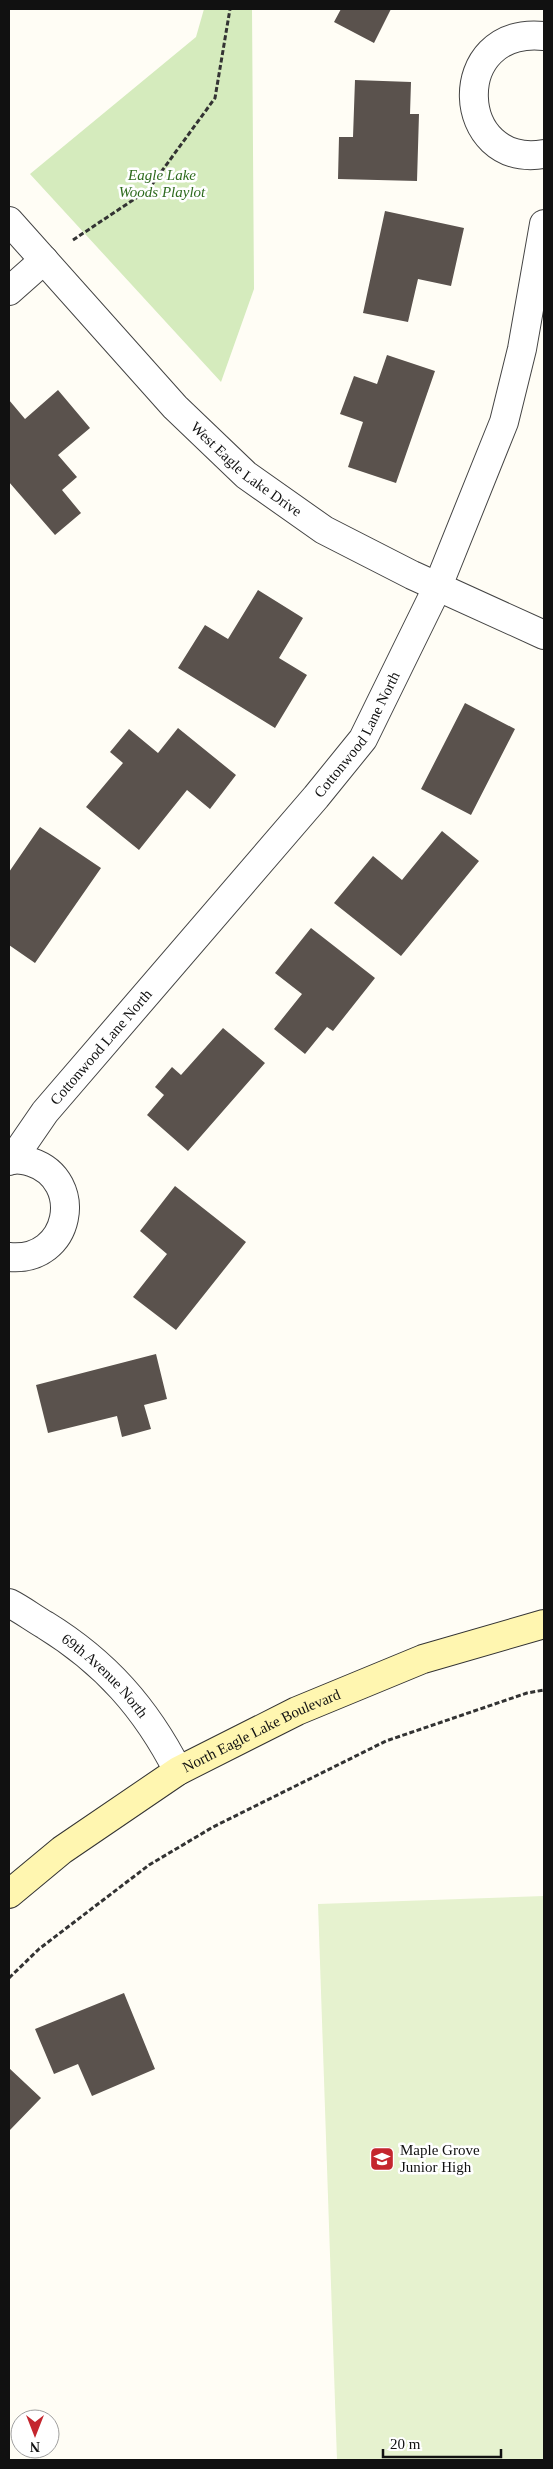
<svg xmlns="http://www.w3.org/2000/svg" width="553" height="2469" viewBox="0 0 553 2469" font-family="'Times New Roman',serif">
  <rect width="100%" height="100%" fill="#fffdf5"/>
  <path fill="#d5ebbd" d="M204 9H252L254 289 221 382 30 174 196 37Z"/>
  <path fill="#e6f2cf" d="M544 1896V2460H337L318 1904Z"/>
  <path fill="#5a524d" d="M341 9H391L374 43 334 22Z
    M355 80 411 82 410 114H419L417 181 338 179 339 137H353Z
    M385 211 464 228 451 286 418 279 408 322 363 313Z
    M387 355 435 371 396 483 348 467 363 422 340 414 354 376 377 384Z
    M58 390 90 428 58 455 77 477 62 490 81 513 55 535 9 482V400L25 419Z
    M258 590 303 618 279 658 307 675 275 728 178 668 205 625 228 639Z
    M465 703 515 729 471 815 421 789Z
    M178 728 236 775 210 809 187 790 139 850 86 807 123 763 110 752 129 729 158 753Z
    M40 827 101 868 35 963 9 945V872Z
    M442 831 479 861 401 956 334 903 373 856 402 880Z
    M311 928 375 978 333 1031 327 1027 305 1054 274 1029 302 994 275 973Z
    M223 1028 265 1063 188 1151 147 1115 164 1095 155 1087 172 1067 181 1075Z
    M175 1186 246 1242 176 1330 133 1297 167 1254 140 1231Z
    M156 1354 167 1399 144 1405 151 1429 122 1437 117 1416 48 1433 36 1385Z
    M124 1993 155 2069 92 2096 78 2064 54 2074 35 2029Z
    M9 2068 41 2098 9 2131Z"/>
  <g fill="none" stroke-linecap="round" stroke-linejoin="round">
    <defs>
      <g id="street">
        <path d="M544 36C447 26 454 169 544 154"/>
        <path id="s1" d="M9 221 175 407 246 475 324 530 412 575 544 635"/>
        <path d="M9 291 44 260"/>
        <path id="s2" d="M12 1160 45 1112 316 797 363 739 438 586 504 422 522 349 544 224"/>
        <path d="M9 1161C16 1158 24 1160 31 1162 86 1180 71 1263 9 1257"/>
        <path id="s3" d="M9 1603C21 1609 33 1618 45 1625 105 1662 146 1708 178 1771"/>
      </g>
      <g id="secondary">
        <path id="s4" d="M9 1894 62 1850 178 1771 297 1711 423 1659 544 1624"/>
      </g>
    </defs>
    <use href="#street" stroke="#444" stroke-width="30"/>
    <use href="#secondary" stroke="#333" stroke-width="30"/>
    <path stroke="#333" stroke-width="3" stroke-dasharray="5 2.5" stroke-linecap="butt" d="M73 240 148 190 215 98 230 9
      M9 1978 39 1949 149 1865 213 1827 386 1741 527 1693 544 1690"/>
    <use href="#street" stroke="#fff" stroke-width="28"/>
    <use href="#secondary" stroke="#fff6b0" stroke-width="28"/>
  </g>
  <defs>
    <symbol id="school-square" viewBox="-11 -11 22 22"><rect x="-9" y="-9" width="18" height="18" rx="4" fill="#c4262e" stroke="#fff"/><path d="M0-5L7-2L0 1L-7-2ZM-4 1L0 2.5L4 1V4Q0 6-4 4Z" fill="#fff"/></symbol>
  </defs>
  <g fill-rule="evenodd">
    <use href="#school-square" x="368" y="2145" width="28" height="28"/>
  </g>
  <g text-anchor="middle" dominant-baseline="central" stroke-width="5" stroke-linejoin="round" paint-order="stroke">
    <g font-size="15" font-style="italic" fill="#2f6b1f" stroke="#fff">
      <text x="162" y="175">Eagle Lake<tspan x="162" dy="17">Woods Playlot</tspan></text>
    </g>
    <g font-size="15" fill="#111" stroke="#fff">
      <text stroke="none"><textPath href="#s1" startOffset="344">West Eagle Lake Drive</textPath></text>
      <text stroke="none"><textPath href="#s2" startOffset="549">Cottonwood Lane North</textPath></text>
      <text stroke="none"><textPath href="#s2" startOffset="144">Cottonwood Lane North</textPath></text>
      <text stroke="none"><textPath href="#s3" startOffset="121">69th Avenue North</textPath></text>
      <text stroke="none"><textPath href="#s4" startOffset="302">North Eagle Lake Boulevard</textPath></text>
    </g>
    <g font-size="15" fill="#111" stroke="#fff" text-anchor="start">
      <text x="400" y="2150">Maple Grove<tspan x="400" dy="17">Junior High</tspan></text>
    </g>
  </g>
  <rect width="553" height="2469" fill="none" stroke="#111111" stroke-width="20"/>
  <g transform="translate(35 2434) rotate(180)"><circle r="24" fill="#ffffff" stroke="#a0a0a0"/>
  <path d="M0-4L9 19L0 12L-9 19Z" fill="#c4262e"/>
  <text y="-8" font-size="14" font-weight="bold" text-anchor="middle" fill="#111111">N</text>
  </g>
  <path d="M383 2449v8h118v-8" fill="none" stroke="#111111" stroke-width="2.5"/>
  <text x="390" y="2449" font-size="15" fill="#111111" stroke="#ffffff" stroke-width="4" paint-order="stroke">20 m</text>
</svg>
